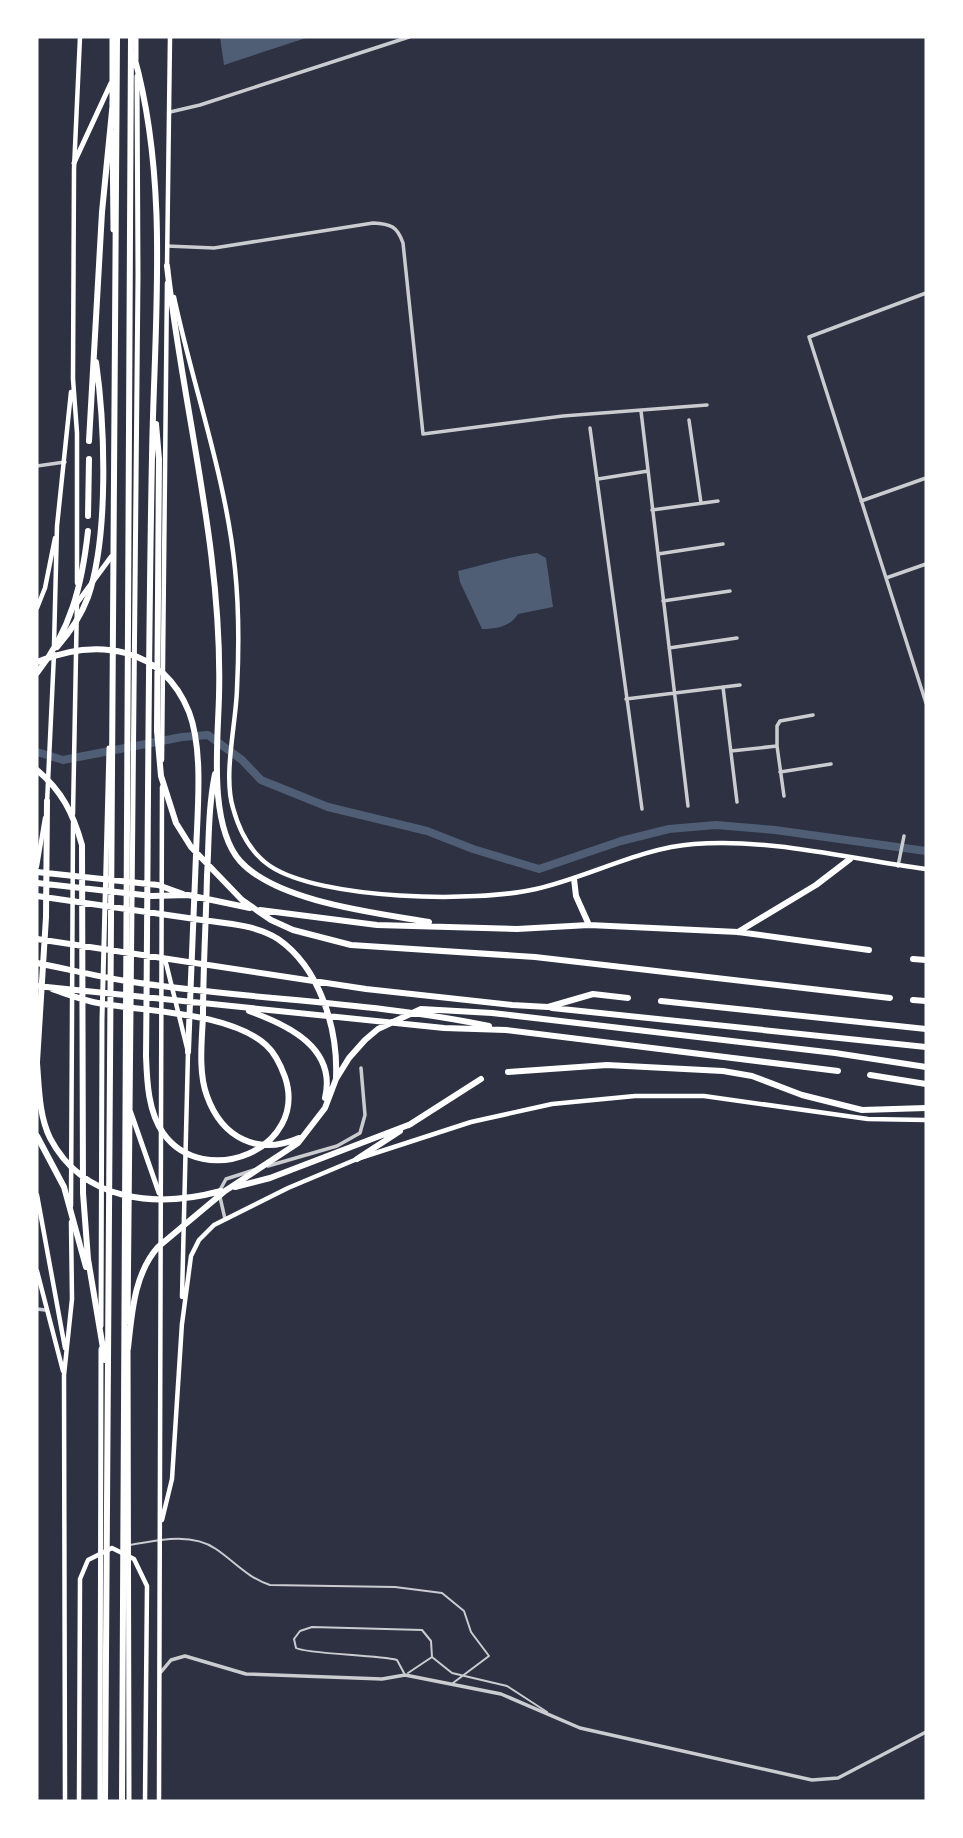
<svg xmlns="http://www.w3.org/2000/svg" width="963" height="1838" viewBox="0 0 963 1838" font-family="'Alegreya Sans',sans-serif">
  <rect width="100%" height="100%" fill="#2d3142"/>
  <path fill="#4f5d75" d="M220 37H309L224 65Z
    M537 553 546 558 553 607 518 614C510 627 496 629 482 629L460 582 458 571C485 565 510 556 537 553Z"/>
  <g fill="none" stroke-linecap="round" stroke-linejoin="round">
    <path stroke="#4f5d75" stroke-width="8" d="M37 752 63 760 182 737 208 735 242 760 261 780 328 807 427 831 473 849 539 869 621 841 669 829 716 825 775 830 926 851"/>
    <path stroke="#caccd0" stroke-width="2" d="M130 1545C158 1540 192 1532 216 1549 235 1562 248 1578 270 1585L395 1587 442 1593 464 1611 471 1632 489 1656 453 1683
      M404 1673 397 1660C377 1655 306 1654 296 1648L294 1639 300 1631 312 1627 422 1630 431 1641 432 1657 452 1673 507 1686 547 1712
      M408 1673 432 1657"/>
    <path stroke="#caccd0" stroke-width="3.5" d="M170 112 200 105 409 37
      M167 246 214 248 373 223C391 224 397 226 403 243L423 434 563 416 707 405
      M926 293 809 337 926 703
      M641 411 688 806
      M689 420 701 503
      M590 428 642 809
      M37 466 65 462
      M598 479 648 471
      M861 501 926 478
      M652 510 718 501
      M658 554 723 544
      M886 578 926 564
      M663 601 730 591
      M669 648 737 638
      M723 687 737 802
      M626 699 740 685
      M777 746 784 796
      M731 751 777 746V726L780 721 813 715
      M780 772 831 764
      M898 866 904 836
      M268 1166 337 1146 360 1133 365 1115 361 1068
      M220 1190 226 1179 254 1170
      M220 1197 225 1219
      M37 1309 45 1310
      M161 1672 171 1660 185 1656 246 1674 382 1679 405 1675 501 1694 580 1728 812 1780 838 1778 926 1732"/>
    <path stroke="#fff" stroke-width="4.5" d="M167 267 170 37
      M174 297C193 387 226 477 235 569 239 608 239 649 237 689 236 724 223 775 233 808 239 830 251 853 270 866 321 900 476 903 536 889 589 877 640 848 694 844 771 838 850 859 926 869
      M77 583V433L73 379 74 169 80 37
      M37 608 45 588 55 538
      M54 645 57 526 71 392
      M162 760 167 283
      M47 803 54 654
      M73 814 77 602
      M37 866 45 818
      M165 959 188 1052 182 1297
      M37 1195 65 1348
      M71 1206 73 823
      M37 1271 63 1371
      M182 1324 191 1256 199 1240 214 1225 288 1188 357 1159 471 1122 552 1104 635 1096H704L868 1119 926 1120
      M162 1520 172 1479 182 1323
      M65 1801 64 1375 72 1299 71 1222
      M79 1801 80 1579 88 1560 112 1548 134 1559 147 1586 145 1801
      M159 1801 162 787"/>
    <path stroke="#fff" stroke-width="5" d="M136 59V37
      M112 104V37
      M112 132 113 230
      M74 163 111 83
      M77 603 111 557
      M130 1110 159 1193
      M128 1322 138 275 137 76
      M101 1326 102 1020 109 748
      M128 1346 129 1801
      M100 1801 101 1349"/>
    <path stroke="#fff" stroke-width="6" d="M167 266C183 410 223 550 219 696 218 741 208 824 240 861 277 902 376 913 429 922
      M156 424 159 459 157 731 161 776 176 823 191 847 242 900 271 920 293 930 351 945 535 957 890 998
      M89 441 102 212 113 101
      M88 516 89 459
      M57 647C71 631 81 616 88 597 109 536 105 425 96 362
      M37 662C96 638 162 645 189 712 204 751 197 813 196 855 193 921 191 987 188 1052
      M37 673C71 630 82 585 88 531
      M37 770C62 791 73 813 82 845L83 1193 88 1259 105 1360
      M215 774C208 808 209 842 207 876 206 923 203 969 203 1016 202 1040 198 1072 207 1096 222 1138 258 1156 299 1138
      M37 872 158 885 183 894
      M574 879 576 896 589 925
      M37 883 152 896 188 895 250 908
      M37 896C90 904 143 911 195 919 221 923 255 924 278 939 320 968 338 1029 336 1077
      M260 910 377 925 517 929 589 925 738 932 869 950
      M738 932 816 885 850 859
      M37 939 366 989 512 1005 548 1007 593 994 628 998
      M913 959 926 960
      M37 963C67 969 96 976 126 981 247 1000 369 1001 489 1026
      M37 986 444 1028 506 1030 838 1071
      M52 989C67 994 82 1000 98 1003 146 1012 229 1012 266 1045 275 1053 281 1066 285 1077 309 1149 204 1191 163 1133 148 1111 147 1082 146 1056 148 856 148 657 152 457 154 325 170 184 134 56
      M913 1000 926 1001
      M661 1001 926 1029
      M552 1008 926 1047
      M249 1011C288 1025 337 1048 325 1098
      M37 1062 46 917 47 801
      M37 1063C39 1087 39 1116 50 1138 84 1203 158 1208 221 1191
      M508 1072 607 1065 723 1071 752 1076 802 1095 862 1110 926 1108
      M870 1075 926 1084
      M409 1125 481 1079
      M37 1136 64 1187 86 1267
      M357 1159 400 1131
      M235 1187 270 1178 411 1124
      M128 1348C132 1313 134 1274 158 1247L225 1191 298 1143 325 1108 336 1079 349 1058 365 1040 378 1029 421 1009 492 1013 835 1053 926 1067
      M105 1801 117 37
      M122 1801 131 37"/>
  </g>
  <rect width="963" height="1838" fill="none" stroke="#ffffff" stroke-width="77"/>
</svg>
